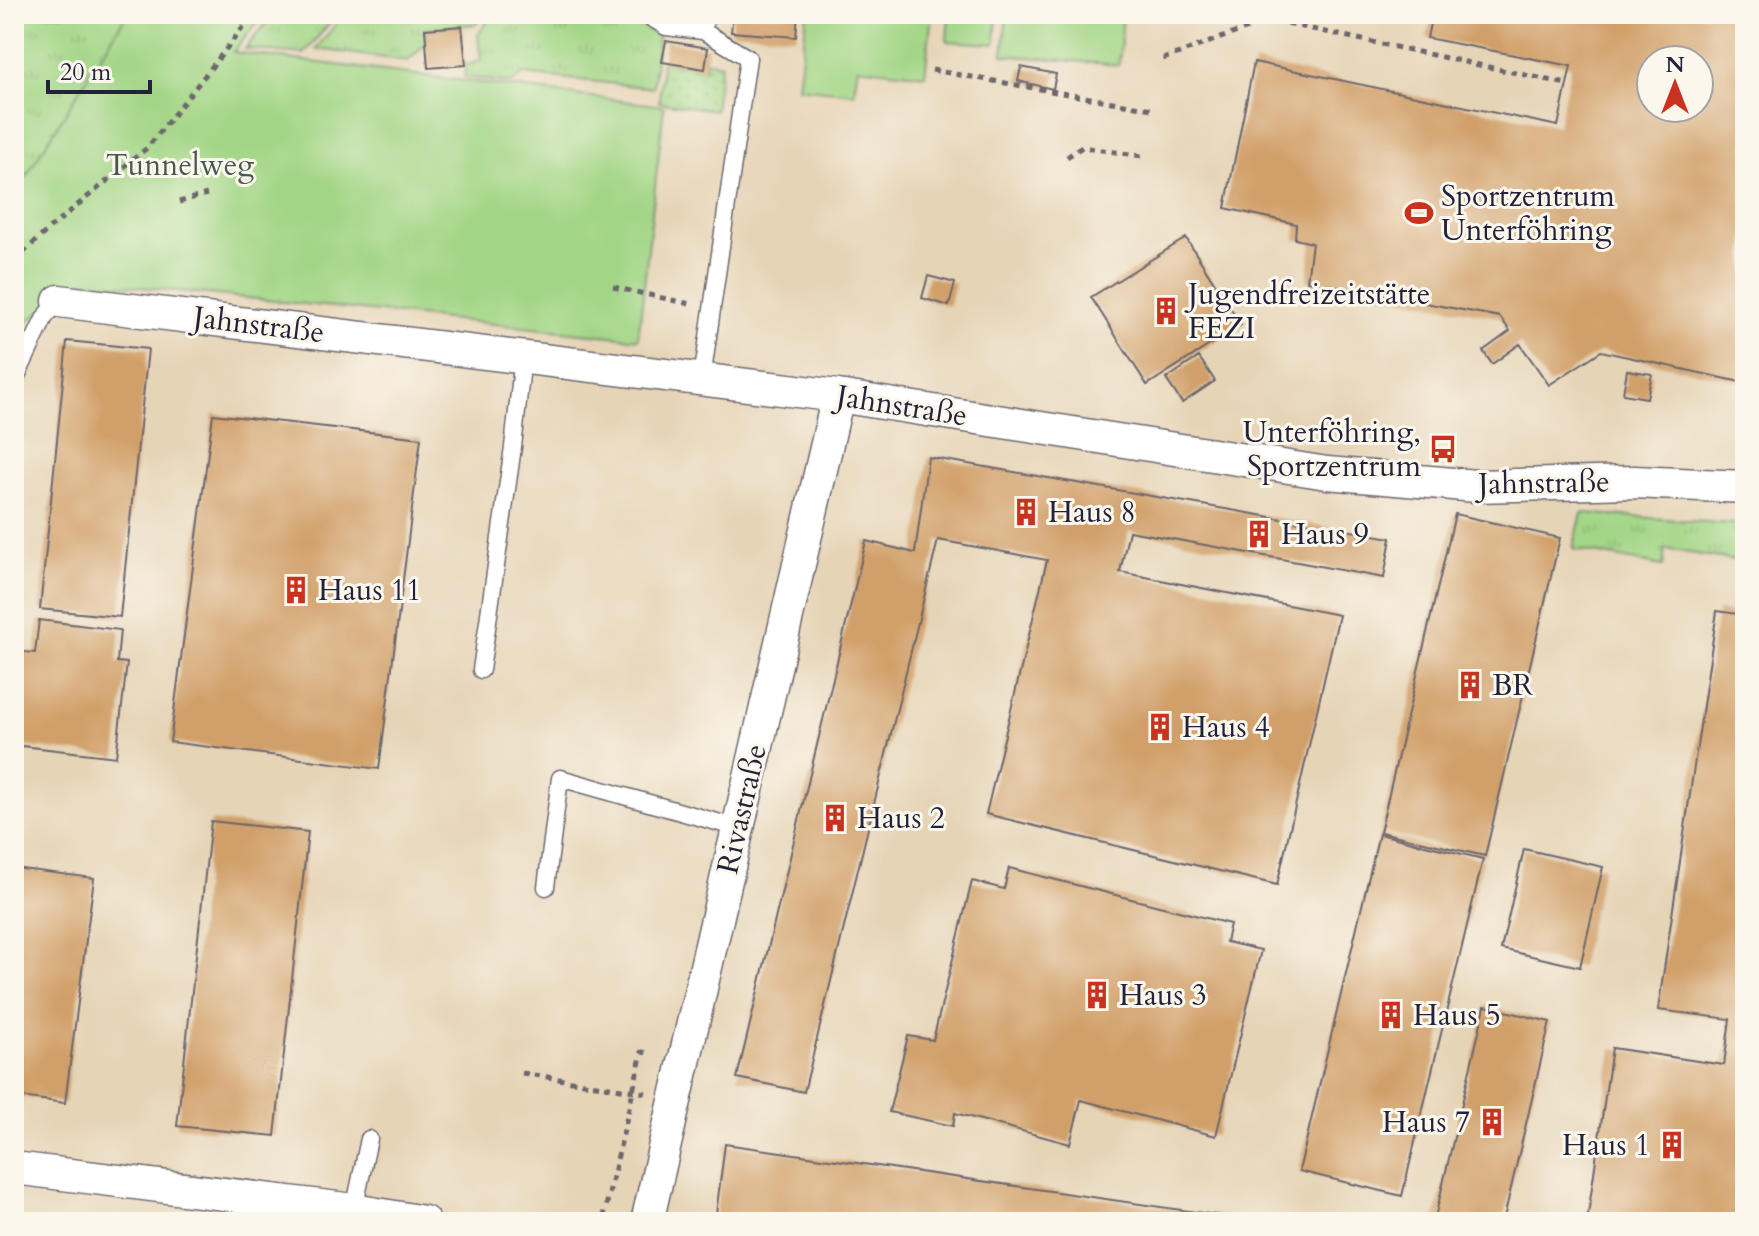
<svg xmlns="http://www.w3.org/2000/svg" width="1759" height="1236" viewBox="0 0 1759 1236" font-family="Cardo,serif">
  <defs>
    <pattern id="grass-tufts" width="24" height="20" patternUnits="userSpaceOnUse" patternTransform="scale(2)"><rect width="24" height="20" fill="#a2d585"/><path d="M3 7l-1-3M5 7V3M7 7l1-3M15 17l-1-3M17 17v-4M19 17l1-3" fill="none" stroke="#8bb774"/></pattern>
    <pattern id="garden-dots" width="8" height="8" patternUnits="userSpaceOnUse" patternTransform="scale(2)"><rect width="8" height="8" fill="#a2d585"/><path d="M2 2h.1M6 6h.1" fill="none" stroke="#8bb774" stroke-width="1.8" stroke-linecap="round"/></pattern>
  </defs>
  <rect width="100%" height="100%" fill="#fbf7ec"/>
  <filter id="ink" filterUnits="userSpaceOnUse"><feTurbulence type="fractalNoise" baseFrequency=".0125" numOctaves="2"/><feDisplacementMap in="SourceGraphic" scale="16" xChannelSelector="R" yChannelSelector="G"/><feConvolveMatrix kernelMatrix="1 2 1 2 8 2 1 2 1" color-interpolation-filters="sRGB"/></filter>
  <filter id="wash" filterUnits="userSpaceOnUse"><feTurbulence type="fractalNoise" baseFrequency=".006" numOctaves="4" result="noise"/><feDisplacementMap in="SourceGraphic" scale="32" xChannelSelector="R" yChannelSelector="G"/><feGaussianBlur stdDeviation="1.8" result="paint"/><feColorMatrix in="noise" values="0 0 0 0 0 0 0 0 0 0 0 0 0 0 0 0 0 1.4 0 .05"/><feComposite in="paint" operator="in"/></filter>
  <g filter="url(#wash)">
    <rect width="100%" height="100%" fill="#f4e3c9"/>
    <path fill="#e6d4b7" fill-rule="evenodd" d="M264 14H1745V1222H14V308ZM1651 60H1699V108H1651Z"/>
    <path fill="url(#grass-tufts)" stroke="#627c60" stroke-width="2" d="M14 14H127L14 196Z
      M274 14H337L304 54 245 49Z
      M344 14H482L476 24 425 29 426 43 408 61 316 49Z
      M492 14H622L658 36 653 88 523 74 513 83 464 77 466 65 481 61 478 35Z
      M1582 513 1745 525V562L1665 549 1663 566 1573 549Z"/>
    <path fill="#a2d585" stroke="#627c60" stroke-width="2" d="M127 14H264L233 52 664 106 638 339 83 281 14 331V196Z
      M807 14H932L925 75 858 67 854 93 798 87Z
      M949 14H997L995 44 947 41Z
      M1007 14H1123L1119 65 1003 55Z"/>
    <path fill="url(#garden-dots)" stroke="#627c60" stroke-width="2" d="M706 61 721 64 715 110 659 102 662 62 705 69Z"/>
    <g id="blocks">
      <path fill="#d1a06a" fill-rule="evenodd" d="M733 14H798L796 37 731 32Z
        M1432 14H1745V383L1601 351 1549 385 1520 344 1492 364 1483 351 1510 331 1500 317 1307 281 1312 243 1295 239 1296 224 1225 208 1254 62 1558 126 1571 66 1427 38ZM1651 60H1699V108H1651Z
        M462 26 466 65 428 68 425 29Z
        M666 41 708 48 705 69 662 62Z
        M1021 67 1056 74 1053 89 1018 81Z
        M1186 238 1241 325 1147 385 1091 297Z
        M928 276 955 283 949 306 922 298Z
        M67 341 148 349 120 617 40 609Z
        M1199 357 1215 381 1182 403 1166 379Z
        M1627 370 1652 374 1647 398 1623 394Z
        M213 414 421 438 379 769 170 742Z
        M928 457 1391 538 1384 578 1129 531 1120 572 1339 615 1277 885 986 814 1047 560 938 540 804 1092 737 1078 866 541 915 553Z
        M1455 514 1560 538 1485 856 1380 832Z
        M1717 611 1745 615V1222H1587L1612 1048 1724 1065 1730 1019 1658 1010Z
        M39 620 120 630 117 662 127 663 116 757 14 745V651L35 653Z
        M211 821 308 832 275 1136 177 1126Z
        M1379 834 1483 859 1402 1196 1299 1171Z
        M1524 849 1603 867 1580 967 1501 949Z
        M14 868 94 878 65 1103 14 1096Z
        M1009 868 1230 924 1226 942 1261 950 1216 1136 1081 1100 1070 1144 955 1113 953 1126 889 1112 908 1036 933 1040 972 881 1004 889Z
        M1485 1006 1550 1022 1503 1222H1434Z
        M725 1144 1251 1220V1222H772L716 1214Z"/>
    </g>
  </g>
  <g filter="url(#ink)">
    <use href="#blocks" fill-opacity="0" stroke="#6c666d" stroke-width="2"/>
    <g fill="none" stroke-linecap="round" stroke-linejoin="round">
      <defs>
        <path id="lane" d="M645 14 666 27 703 31 748 58 702 379
          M703 31 706 14
          M14 382 45 317 59 301
          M481 670 513 447 523 357
          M546 887 560 778 738 828
          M354 1210 369 1139"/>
        <path id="street" d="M59 301 838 396 1327 473 1476 486 1634 482 1745 487
          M14 1168 354 1210 424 1222
          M647 1222 838 396"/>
      </defs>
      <use href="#lane" stroke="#6c666d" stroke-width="19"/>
      <use href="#street" stroke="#6c666d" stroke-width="35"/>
      <path stroke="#6c666d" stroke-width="5" stroke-dasharray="6 6" stroke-linecap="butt" d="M1163 59 1270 20 1567 84
        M932 70 1152 109
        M1067 157 1082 147 1142 156
        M179 202 207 194
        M14 261 51 227 147 148 254 14
        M613 287 690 304
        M522 1073 646 1093
        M552 1222 553 1220 574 1222
        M594 1222 603 1220 642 1052 647 1053"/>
      <use href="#lane" stroke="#fff" stroke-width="16"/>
      <use href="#street" stroke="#fff" stroke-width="32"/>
    </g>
  </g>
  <defs>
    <symbol id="stadium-bare" viewBox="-9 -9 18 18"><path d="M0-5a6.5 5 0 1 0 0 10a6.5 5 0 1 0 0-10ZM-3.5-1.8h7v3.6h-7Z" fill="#c8321e" stroke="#fbf7ec" stroke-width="2.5" paint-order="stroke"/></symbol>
    <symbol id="building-bare" viewBox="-9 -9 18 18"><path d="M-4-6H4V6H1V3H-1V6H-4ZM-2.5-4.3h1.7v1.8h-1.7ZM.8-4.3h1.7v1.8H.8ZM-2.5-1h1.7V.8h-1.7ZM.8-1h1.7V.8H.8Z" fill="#c8321e" stroke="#fbf7ec" stroke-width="2.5" paint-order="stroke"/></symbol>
    <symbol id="bus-bare" viewBox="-9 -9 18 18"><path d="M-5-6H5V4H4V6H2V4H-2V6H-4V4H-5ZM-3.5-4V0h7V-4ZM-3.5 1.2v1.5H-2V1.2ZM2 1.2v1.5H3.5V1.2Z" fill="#c8321e" stroke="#fbf7ec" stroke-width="2.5" paint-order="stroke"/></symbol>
  </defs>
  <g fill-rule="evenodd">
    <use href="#stadium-bare" x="1399" y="193" width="40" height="40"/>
    <use href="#building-bare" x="1146" y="291" width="40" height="40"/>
    <use href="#bus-bare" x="1423" y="429" width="40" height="40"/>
    <use href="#building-bare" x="1006" y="492" width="40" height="40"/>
    <use href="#building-bare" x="1239" y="514" width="40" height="40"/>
    <use href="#building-bare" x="276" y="570" width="40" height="40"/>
    <use href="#building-bare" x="1450" y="665" width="40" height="40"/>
    <use href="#building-bare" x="1140" y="707" width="40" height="40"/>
    <use href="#building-bare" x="815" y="798" width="40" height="40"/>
    <use href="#building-bare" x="1077" y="975" width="40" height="40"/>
    <use href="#building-bare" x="1371" y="995" width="40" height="40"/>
    <use href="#building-bare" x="1472" y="1102" width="40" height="40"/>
    <use href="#building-bare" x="1652" y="1125" width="40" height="40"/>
  </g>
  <g text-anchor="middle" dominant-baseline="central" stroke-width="6" stroke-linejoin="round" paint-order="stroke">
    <g font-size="30" fill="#485851" stroke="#fbf7ec">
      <text x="180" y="165">Tunnelweg</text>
    </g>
    <g font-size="30" fill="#22223b" stroke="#fbf7ec" text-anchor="start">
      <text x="1441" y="196">Sportzentrum<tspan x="1441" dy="34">Unterföhring</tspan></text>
      <text x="1188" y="294">Jugendfreizeitstätte<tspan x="1188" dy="34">FEZI</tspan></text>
      <text x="1421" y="432" text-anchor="end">Unterföhring,<tspan x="1421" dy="34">Sportzentrum</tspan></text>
      <text x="1048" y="512">Haus 8</text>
      <text x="1281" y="534">Haus 9</text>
      <text x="318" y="590">Haus 11</text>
      <text x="1492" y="685">BR</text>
      <text x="1182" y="727">Haus 4</text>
      <text x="857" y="818">Haus 2</text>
      <text x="1119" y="995">Haus 3</text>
      <text x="1413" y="1015">Haus 5</text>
      <text x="1470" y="1122" text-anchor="end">Haus 7</text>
      <text x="1650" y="1145" text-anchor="end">Haus 1</text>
    </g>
    <g font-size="30" fill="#22223b" stroke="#fbf7ec">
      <text transform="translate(259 325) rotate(7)">Jahnstraße</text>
      <text transform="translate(902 406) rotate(9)">Jahnstraße</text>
      <text transform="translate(1544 483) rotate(-1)">Jahnstraße</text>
      <text transform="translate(742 809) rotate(-77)">Rivastraße</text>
    </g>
  </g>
  <rect width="1759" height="1236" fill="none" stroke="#fbf7ec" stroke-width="48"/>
  <g transform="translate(1675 84)"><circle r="38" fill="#fbf7ec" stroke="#a4a2a5" stroke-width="2"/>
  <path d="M0-6L14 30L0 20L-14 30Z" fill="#c8321e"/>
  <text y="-12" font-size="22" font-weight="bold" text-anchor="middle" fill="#22223b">N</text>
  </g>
  <path d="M48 80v12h102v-12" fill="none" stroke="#22223b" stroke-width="4"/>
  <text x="60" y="80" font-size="24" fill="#22223b" stroke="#fbf7ec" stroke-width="6" paint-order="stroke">20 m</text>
</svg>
